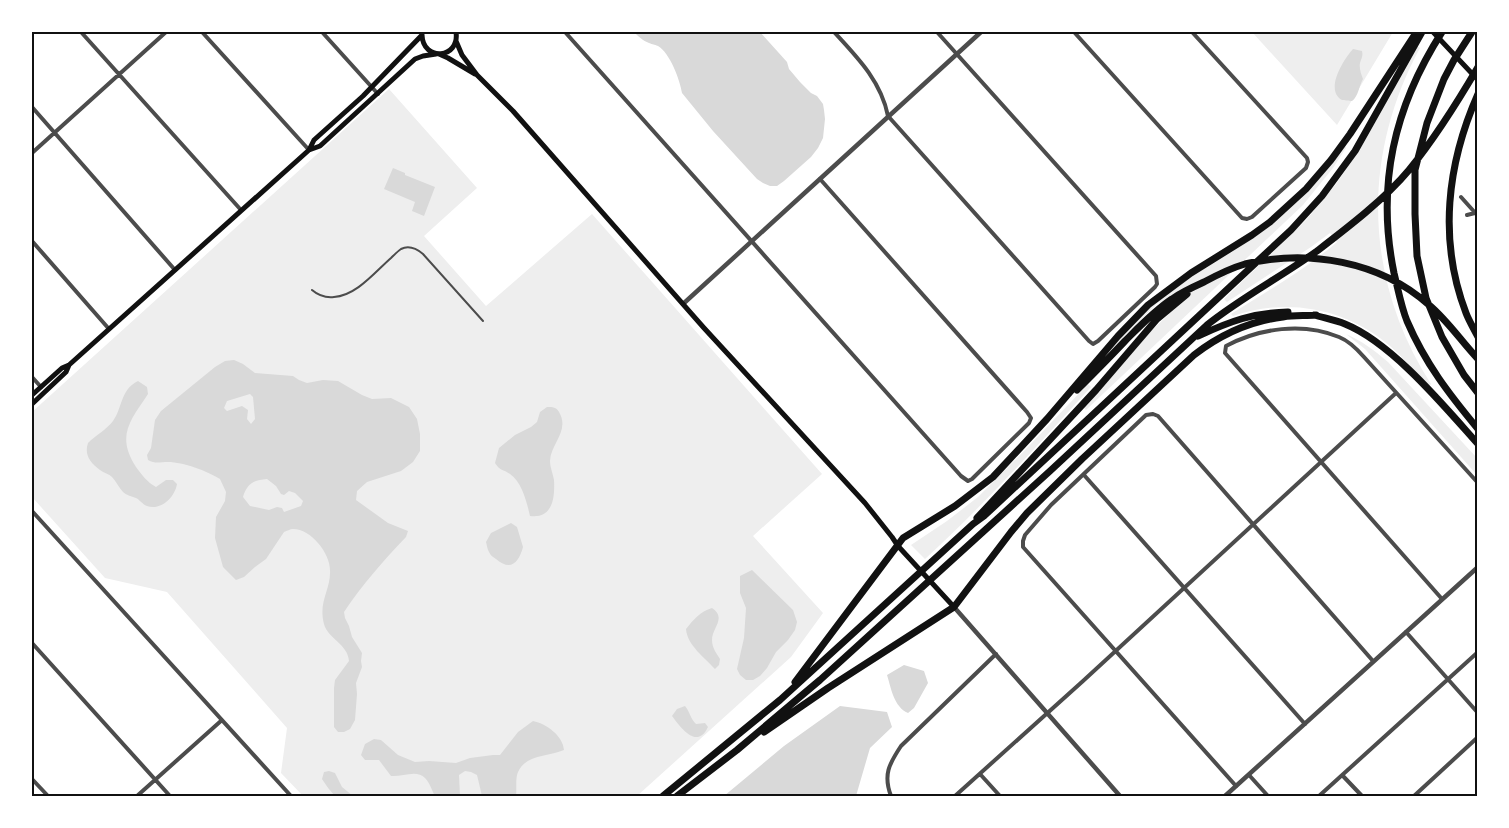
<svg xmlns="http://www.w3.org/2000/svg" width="1509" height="828" viewBox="0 0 1509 828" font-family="'Public Sans',sans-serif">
  <rect width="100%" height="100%" fill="#fff"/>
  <path fill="#eee" d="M1252 32H1393L1337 125Z
    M1417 46 1420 48C1361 156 1364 280 1431 384L1429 386C1416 373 1404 358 1390 346 1347 308 1286 297 1233 316L1231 314C1267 291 1305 270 1337 242L1330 233 1311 247 1227 302 1224 299 1306 220 1336 184 1354 158Z
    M389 89 477 188 424 236 486 306 592 214 822 474 753 536 823 613 791 657 637 796H303L281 773 287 728 167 592 105 578 32 497V412Z
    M1345 146 1346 148 1333 168 1303 205 1086 410 1084 408 1145 337 1169 314 1159 302 1131 329 1107 355 1106 354 1118 340 1152 305 1177 286 1257 235Z
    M1346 334C1362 341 1374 350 1388 362L1477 458V475L1365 349Z
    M1088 384 1091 387C1037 446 984 505 925 559L911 545 947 521 978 497 1025 450Z"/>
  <path fill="#d9d9d9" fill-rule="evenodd" d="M634 32H760L787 62 789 69 800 82 811 93 817 96 823 104 824 110 825 119 823 138 818 148 811 157 784 181 777 186H770L763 183 757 179 713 131 682 93C680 80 670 53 658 46 654 44 653 45 649 43 643 41 638 36 634 32Z
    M1353 49 1362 51C1363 56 1362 57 1360 63 1359 68 1361 74 1363 79 1359 86 1358 97 1352 101 1350 101 1343 100 1342 100 1324 90 1344 59 1353 49Z
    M393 168 405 173V175L435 187 424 216 412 211 415 202 384 189Z
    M234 360 243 364 255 373 293 376 299 380 307 383 323 380 338 381 362 395 372 399 391 398 409 407 417 419 420 434V451L413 462 401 471 367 482 357 491 356 500 388 523 408 531 406 537C383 561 362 585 344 612L345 618 349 626 352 637 362 653 361 661 362 667 356 683 357 694 355 720 350 729 344 732H338L334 727V688L335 680 349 661C348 644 328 639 324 624 318 601 331 590 330 570 330 553 311 529 293 529 290 529 287 531 284 532L266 559 255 567 244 577 236 580 223 567 215 538 216 517 225 501 226 492 220 479C207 471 183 462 168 462 160 462 155 464 148 460L147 455 151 448 155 420 161 411 215 367 225 361ZM250 394 253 397 255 419 251 424 247 419 248 410 242 406 227 411 224 408 227 401ZM267 479 276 486 281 494 284 495 289 491 295 493 303 501 301 506 284 512 282 508 277 507 269 510 250 506 243 497C247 484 253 480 267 479Z
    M138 381 147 387 148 394C130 421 116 436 136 467 142 475 147 482 156 487L166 480H173L177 484C175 497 161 511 147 506 142 504 140 500 136 498 131 496 126 495 123 492 119 488 116 481 112 477 109 474 104 473 100 470 90 463 84 454 88 443 95 436 107 429 113 421 123 407 120 390 138 381Z
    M547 407C553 407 556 407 559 412 570 431 551 443 550 461 550 467 553 474 554 480 555 497 553 519 530 516 527 503 522 482 510 474 503 469 500 471 495 463L499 448 515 435 531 427 537 422 540 412Z
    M511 523 517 527 523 547C519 562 511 572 496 559 493 557 490 555 489 552 487 549 487 545 486 542L491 533Z
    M752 570 793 610 797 622 795 630 788 640 776 652 767 668 760 676 753 680H746L740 675 737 669 744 638 746 608 740 593V576Z
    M712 608C727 618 712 628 712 640 712 648 717 654 720 659L719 665 715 669C705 658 687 645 686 629 693 620 701 611 712 608Z
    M904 665 924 671 928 683 914 708 908 713C894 707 891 688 887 675Z
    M685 706C690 712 690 718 696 724L705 723 708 727C697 750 681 728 672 716L677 709Z
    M840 706 887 712 892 727 870 748 856 796H724L784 746Z
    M533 721C547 724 563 736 564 750 548 757 526 754 518 772 515 779 517 789 516 796H482L477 775 471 772 465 771 459 775 460 796H435C432 791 430 783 425 778 417 769 402 777 391 776L379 760H365L361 755 365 744 374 739 381 740 398 755 415 762 429 761 456 763 470 758 493 755H500L518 732Z
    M329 771 335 773 342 787 353 796H335C330 791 326 785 322 779L324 772Z"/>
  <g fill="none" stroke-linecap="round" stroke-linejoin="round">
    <path stroke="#4c4c4c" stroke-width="2" d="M312 290C319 296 325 298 334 297 356 296 375 272 391 258 394 255 398 251 401 249 409 245 417 249 423 254L483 321"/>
    <path stroke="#4c4c4c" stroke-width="4" d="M81 32 241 210
      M202 32 309 150
      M322 32 378 94
      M565 32 961 476 968 481 972 479 1029 423 1031 418 1027 412 820 179
      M834 32C857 57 881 81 888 116L1089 341 1093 344 1098 341 1155 287 1157 284 1156 276 937 32
      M1074 32 1242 218 1247 219 1252 217 1306 168 1308 162 1307 158 1192 32
      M32 107 175 270
      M32 153 166 32
      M1461 197 1478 216
      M1467 215 1475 213
      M32 241 109 329
      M32 377 41 387
      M1084 475 1305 724
      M32 511 291 796
      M1442 599 1225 353 1226 346C1260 328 1303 322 1339 337 1349 341 1357 349 1364 357L1478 483
      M1406 632 1478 713
      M32 643 170 796
      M980 774 1000 796
      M1249 775 1268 796
      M1343 776 1362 796
      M32 779 48 796
      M1236 786 1023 547V541L1025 535 1051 505 1146 415 1153 414 1158 416 1373 661
      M137 796 222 720
      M891 796C883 775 889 764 901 746L996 654
      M955 796 1083 681 1396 393
      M1319 796 1478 652
      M1414 796 1478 737"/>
    <path stroke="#4c4c4c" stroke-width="4.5" d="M683 304 981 32
      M954 607 1120 796
      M1225 796 1478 567"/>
    <path stroke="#111" stroke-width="5" d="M1433 32 1478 80
      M422 35C423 62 460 59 456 32
      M456 41 462 55 477 75 513 111 704 328 865 503 892 537 898 546 954 607
      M439 54 448 58 475 74
      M309 150 320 146 415 59 423 56 436 54
      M32 395 62 368 69 365 309 150 314 140 363 96 422 35
      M32 404 66 372 69 365"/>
    <path stroke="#111" stroke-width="7" d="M1442 32C1394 107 1376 185 1394 273 1398 289 1401 306 1407 321 1425 363 1449 394 1478 429
      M1472 32 1454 60 1444 79 1427 123 1415 170V214L1417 256 1426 298 1442 337 1464 375 1478 393
      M1478 94C1447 164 1438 240 1466 313 1469 321 1474 329 1478 337
      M1314 315C1324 318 1335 320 1345 324 1392 343 1444 406 1478 444
      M1198 336C1231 321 1252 313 1288 312
      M1077 390C1093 374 1109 358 1125 341 1140 326 1154 311 1172 299 1182 292 1193 287 1204 282 1217 275 1231 268 1245 264 1308 249 1380 261 1429 305 1448 321 1461 341 1478 359
      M977 518 1096 390 1157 319 1187 294
      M795 682 903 538 955 506 993 477 1047 419 1118 336 1148 305 1191 273 1252 235 1270 222 1306 189 1331 160 1350 134 1414 36
      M764 732 828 688 954 607 1011 532 1027 513 1082 459 1194 355C1220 335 1249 321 1283 317 1294 315 1305 316 1316 315
      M663 796 780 700 973 524 984 516 1291 230 1322 196 1355 151 1422 32
      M677 796 737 750 820 680 1050 471 1207 325C1242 297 1281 277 1317 251 1347 228 1385 199 1409 170 1435 138 1457 103 1478 67"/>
  </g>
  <rect width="1509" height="828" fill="none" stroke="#ffffff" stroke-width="66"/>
  <rect x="33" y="33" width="1443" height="762" fill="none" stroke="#111" stroke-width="2"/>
</svg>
